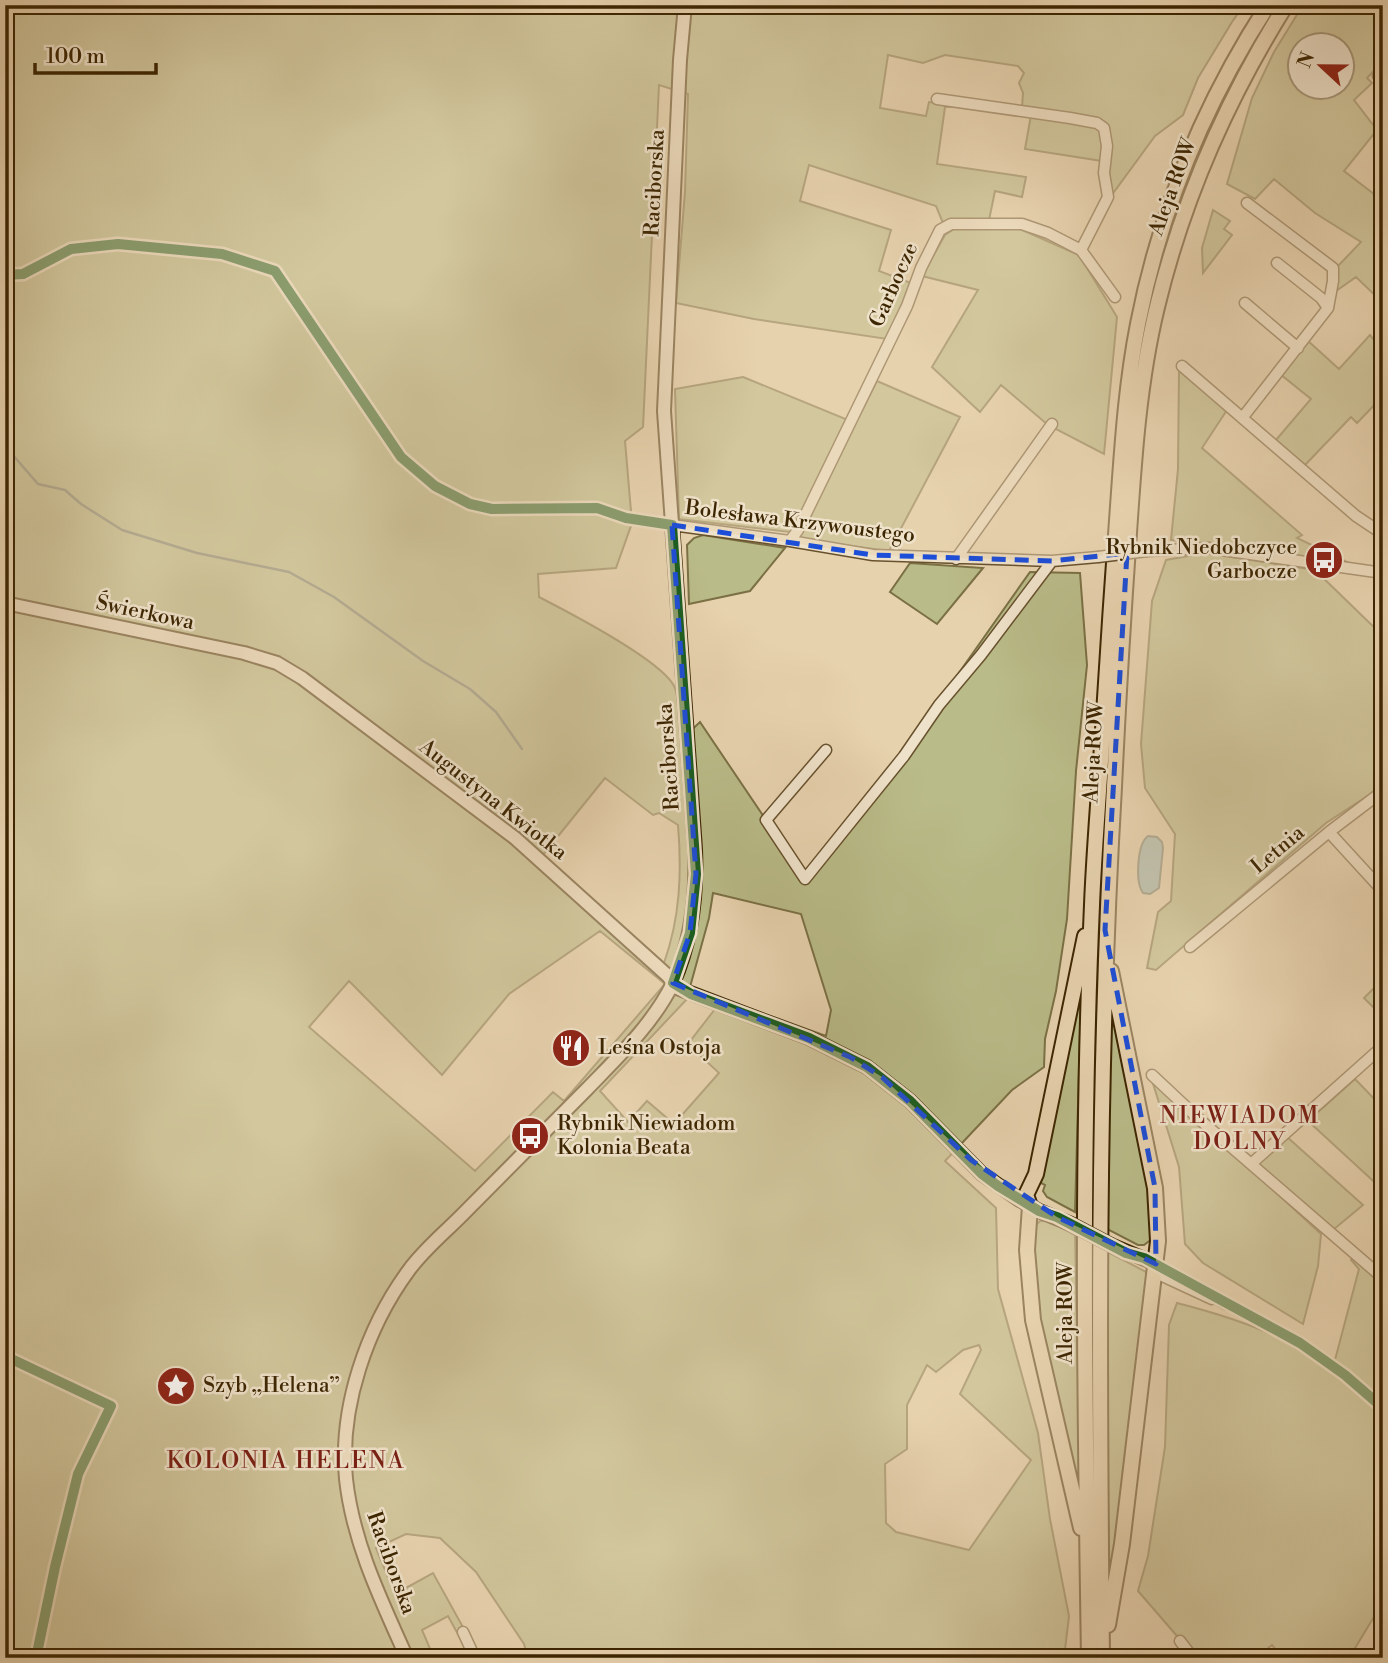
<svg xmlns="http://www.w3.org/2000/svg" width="1388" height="1663" viewBox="0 0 1388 1663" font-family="'Libre Bodoni',serif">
  <rect width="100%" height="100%" fill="#e7d2ae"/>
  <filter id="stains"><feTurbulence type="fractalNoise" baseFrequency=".00286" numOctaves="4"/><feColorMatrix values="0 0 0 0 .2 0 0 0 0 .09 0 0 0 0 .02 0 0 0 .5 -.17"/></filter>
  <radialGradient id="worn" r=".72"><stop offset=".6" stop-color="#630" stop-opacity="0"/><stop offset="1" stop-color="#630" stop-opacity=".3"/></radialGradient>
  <path fill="#b9bb88" stroke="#7b7045" stroke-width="2" fill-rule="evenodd" d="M5 5H1244L1232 22 1198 78 1183 115 1155 136 1111 196 1108 182 1105 126 1022 108 1023 93 1019 83 1024 73 1018 66 945 55 923 63 888 55 880 108 926 116 929 102 962 106 945 107 937 164 1026 177 1022 197 995 191 989 220 943 223 936 206 809 165 800 201 891 230 879 271 911 283 887 339 754 319 676 303 685 192 688 94 659 85 643 427 625 441 632 523 616 568 538 574 539 597C568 612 660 659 674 686 680 697 679 726 681 740L700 722 766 820 805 883 944 694 1030 572 1080 573 1087 665 1076 771 1067 919 1056 991 1045 1039 1044 1067 1012 1090 945 1161 996 1208 998 1289 1038 1433 1050 1519 1069 1616 1064 1658H528L524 1644 476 1572 440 1538 406 1534 376 1548 395 1594 433 1573 480 1658H471L448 1616 422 1630 434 1658H5ZM605 778 653 815 659 813 678 825C682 873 680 918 664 963L542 856ZM713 893 801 914 831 1010 826 1036 690 987 709 918ZM600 931 665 984 564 1101 553 1092 475 1171 309 1027 349 981 442 1075 509 994ZM688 998 715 1009 688 1044 719 1073 674 1124 647 1101 628 1122 600 1091ZM979 1345 981 1350 960 1394 1031 1460 969 1550 896 1532 886 1523 885 1464 907 1449V1405L927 1365 936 1372 963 1350Z
    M1303 5H1383V61L1367 78 1372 83 1354 100 1377 130 1344 171 1383 201V303L1356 277 1336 291 1337 267 1361 242 1315 213 1274 179 1255 199 1227 184 1252 98 1274 52ZM1300 46H1342V88H1300Z
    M1031 115 1093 125 1102 130V161L1025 149Z
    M1213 210 1230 221 1224 229 1232 235 1203 273 1202 248Z
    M954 229H1020L1079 255 1117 317 1104 454 1048 425 1001 385 980 412 932 367 978 290 922 276 945 235Z
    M1370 335 1383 351V396L1357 423 1351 417 1305 465 1276 440 1311 399 1280 374 1307 340 1339 369Z
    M1179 370 1227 410 1202 448 1302 535 1297 538 1349 563 1171 540 1178 469Z
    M743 377 848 420 799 519 790 532 679 519 675 389Z
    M877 381 960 417 889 551 797 539Z
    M703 535 785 548 750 591 689 604 687 545 694 538Z
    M1205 553 1315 570 1383 636V786L1326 823 1156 970 1147 968 1158 912 1171 901 1175 834 1145 788 1141 744 1152 601 1166 560Z
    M910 563 983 568 937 624 890 592Z
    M1082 962 1075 1212 1047 1197 1043 1191 1045 1185 1039 1182Z
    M1383 979V1017L1364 998Z
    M1110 987 1150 1188 1153 1238 1144 1245H1138L1107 1229Z
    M1151 1077 1321 1234 1318 1266 1303 1324 1203 1263 1185 1244 1179 1167Z
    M1355 1079 1383 1108V1190L1308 1121Z
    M1286 1136 1363 1205 1333 1230 1256 1165Z
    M1040 1221H1049L1075 1235 1081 1504 1033 1289 1034 1227Z
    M1106 1251 1150 1274 1109 1608Z
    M1353 1257 1383 1283V1401L1335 1360 1359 1269 1351 1260Z
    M1177 1303C1212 1312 1247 1322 1279 1338 1317 1356 1352 1387 1383 1414V1602L1349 1658H1282L1272 1645 1256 1658H1196L1138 1591 1148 1556 1165 1447 1169 1325Z"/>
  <path fill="#9ab5b4" stroke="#757c6d" stroke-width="2" d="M1148 836 1157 837 1162 842 1163 848 1159 888 1150 894 1143 893C1135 882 1137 844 1148 836Z"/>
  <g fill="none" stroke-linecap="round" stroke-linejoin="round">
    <path stroke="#757c6d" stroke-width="2.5" d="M5 446 38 484 65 490 81 504 122 530 197 553 289 572 334 597 423 661 470 689 496 712 522 749"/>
    <defs>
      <path id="street" d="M1378 76 1383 71
        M937 99 1070 118 1097 123 1104 128 1107 146 1104 173 1108 197 1081 250
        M1247 203 1333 268V281L1328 308
        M1245 303 1298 348
        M1182 366 1356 516 1383 534
        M1243 417 1328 308 1321 298 1277 263
        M672 525 790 541 873 555 1052 561 1098 557
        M790 541 798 530 907 306 921 268 940 230 951 224H1022L1048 233 1081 250 1115 297
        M1147 551 1208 548 1383 573
        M956 559 1052 424
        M826 750 766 820 805 879 904 756 939 705 981 655 1052 561
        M1329 832 1383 791
        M1190 947 1329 832 1383 891
        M1152 1075 1199 1119 1383 1278
        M1251 1164 1383 1046
        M1156 1264 1226 1304
        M1156 1273 1212 1299
        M463 1632 475 1658
        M1180 1641 1193 1658"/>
      <path id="secondary" d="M5 603 244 653 277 663 302 678 515 838 668 976 677 988 809 1038 867 1067 910 1101 982 1174 1018 1199 1039 1211 1071 1224
        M1111 1245 1156 1264
        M407 1658C381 1600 353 1543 346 1479 339 1407 367 1327 409 1270 425 1248 449 1229 468 1209 508 1169 547 1129 587 1089 618 1057 653 1024 673 983 692 940 697 895 695 849L664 411 680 60 685 5"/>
      <path id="primary" d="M1081 1528 1033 1320 1027 1250 1030 1206 1026 1195 1036 1174 1085 936
        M1108 1625 1122 1544 1158 1241 1155 1188 1111 971
        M1089 1658C1085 1407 1081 1156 1092 905 1094 852 1099 798 1102 745 1107 661 1113 576 1119 492 1123 436 1127 380 1138 324 1160 211 1205 102 1268 5
        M1102 1658C1099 1367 1097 1077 1114 787 1118 702 1123 618 1129 533 1134 458 1139 381 1157 307 1183 199 1227 99 1286 5"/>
    </defs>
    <use href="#street" stroke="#68512d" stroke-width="13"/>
    <use href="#secondary" stroke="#3d2602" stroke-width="16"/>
    <use href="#primary" stroke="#3d2602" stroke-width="18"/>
    <use href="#street" stroke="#efe2ca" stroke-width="10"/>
    <use href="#secondary" stroke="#efe2ca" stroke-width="12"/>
    <use href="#primary" stroke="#e7d2ae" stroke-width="14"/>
    <defs>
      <path id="street-bridge" d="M1098 557 1147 551"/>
      <path id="secondary-bridge" d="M1071 1224 1111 1245"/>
    </defs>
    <use href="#street-bridge" stroke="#68512d" stroke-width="13" stroke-linecap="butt"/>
    <use href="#secondary-bridge" stroke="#3d2602" stroke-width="16" stroke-linecap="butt"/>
    <use href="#street-bridge" stroke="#efe2ca" stroke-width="10"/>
    <use href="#secondary-bridge" stroke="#efe2ca" stroke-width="12"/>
    <defs>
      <path id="cycleway" d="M5 275 23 274 71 249 118 244 222 254 275 271 401 457 435 486 470 504 492 509 597 508 626 518 672 525 696 874 690 933 673 983 691 994 809 1038 867 1067 910 1101 982 1174 998 1186 1039 1211 1057 1217 1126 1253 1144 1258 1300 1343 1345 1375 1383 1408
        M5 1356 111 1406 78 1474 55 1567 36 1658"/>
    </defs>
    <use href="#cycleway" stroke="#efe2ca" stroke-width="15"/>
    <use href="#cycleway" stroke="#1b5e20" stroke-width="10"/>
  </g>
  <path d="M0 0H1388V1663H0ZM672 525 873 555 1052 561 1127 553 1105 930 1155 1188 1156 1264 1057 1217 971 1160 882 1077 850 1057 673 983 690 933 696 874Z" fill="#e7d2ae" fill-opacity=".55" fill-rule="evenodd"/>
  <path fill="none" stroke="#1d4ed8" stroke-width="5" stroke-dasharray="14 9" stroke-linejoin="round" d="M672 525 873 555 1052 561 1127 553 1105 930 1155 1188 1156 1264 1057 1217 971 1160 882 1077 850 1057 673 983 690 933 696 874Z"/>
  <defs>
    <symbol id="bus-disc" viewBox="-11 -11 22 22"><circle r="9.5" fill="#8f2418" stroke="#efe2ca"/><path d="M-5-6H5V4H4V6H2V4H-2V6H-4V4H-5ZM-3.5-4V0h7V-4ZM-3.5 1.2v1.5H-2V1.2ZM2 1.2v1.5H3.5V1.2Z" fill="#fff"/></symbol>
    <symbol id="restaurant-disc" viewBox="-11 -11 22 22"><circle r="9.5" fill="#8f2418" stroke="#efe2ca"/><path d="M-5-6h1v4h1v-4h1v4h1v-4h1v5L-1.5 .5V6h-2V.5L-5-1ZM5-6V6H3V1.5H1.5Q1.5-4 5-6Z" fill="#fff"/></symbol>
    <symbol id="sight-disc" viewBox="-11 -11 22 22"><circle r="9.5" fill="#8f2418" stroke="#efe2ca"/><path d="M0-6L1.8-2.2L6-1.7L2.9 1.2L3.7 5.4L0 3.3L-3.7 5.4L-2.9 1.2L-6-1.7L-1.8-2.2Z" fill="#fff"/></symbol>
  </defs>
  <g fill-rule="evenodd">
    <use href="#bus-disc" x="1302" y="538" width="44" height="44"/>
    <use href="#restaurant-disc" x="549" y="1026" width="44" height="44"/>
    <use href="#bus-disc" x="508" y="1114" width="44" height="44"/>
    <use href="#sight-disc" x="154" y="1364" width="44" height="44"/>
  </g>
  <g text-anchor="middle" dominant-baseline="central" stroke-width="5" stroke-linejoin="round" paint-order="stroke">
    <g font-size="21" fill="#3d2602" stroke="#efe2ca">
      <text transform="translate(655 183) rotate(-87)">Raciborska</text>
      <text transform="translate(1173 187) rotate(-70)">Aleja ROW</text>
      <text transform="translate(894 285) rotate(-66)">Garbocze</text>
      <text transform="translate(800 522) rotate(7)">Bolesława Krzywoustego</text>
      <text transform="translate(145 613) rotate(12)">Świerkowa</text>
      <text transform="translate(1094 752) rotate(-87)">Aleja ROW</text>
      <text transform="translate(669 757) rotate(-94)">Raciborska</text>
      <text transform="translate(493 800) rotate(38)">Augustyna Kwiotka</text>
      <text transform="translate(1278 850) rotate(-40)">Letnia</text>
      <text transform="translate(1066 1313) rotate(-90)">Aleja ROW</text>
      <text transform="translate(391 1563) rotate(70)">Raciborska</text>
    </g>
    <g font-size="21" fill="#3d2602" stroke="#efe2ca" text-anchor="start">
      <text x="1297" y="548" text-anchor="end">Rybnik Niedobczyce<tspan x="1297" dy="24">Garbocze</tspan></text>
      <text x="598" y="1048">Leśna Ostoja</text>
      <text x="557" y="1124">Rybnik Niewiadom<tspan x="557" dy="24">Kolonia Beata</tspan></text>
      <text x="203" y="1386">Szyb „Helena”</text>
    </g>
    <g font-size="23" letter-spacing="2" fill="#7a1f14" stroke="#efe2ca">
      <text x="1240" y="1116">NIEWIADOM<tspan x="1240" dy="26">DOLNY</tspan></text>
      <text x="286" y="1461">KOLONIA HELENA</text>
    </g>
  </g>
  <rect width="1388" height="1663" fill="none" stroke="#e7d2ae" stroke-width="28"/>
  <rect x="7" y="7" width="1374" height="1649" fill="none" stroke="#3d2602" stroke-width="3.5"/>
  <rect x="14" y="14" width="1360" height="1635" fill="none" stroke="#3d2602" stroke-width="2"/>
  <g transform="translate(1321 66) rotate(292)"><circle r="33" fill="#efe2ca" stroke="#a8977a" stroke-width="2"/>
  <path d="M0-5L12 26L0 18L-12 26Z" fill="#8f2418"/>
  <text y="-10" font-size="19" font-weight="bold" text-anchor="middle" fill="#3d2602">N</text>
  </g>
  <path d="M35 63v10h121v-10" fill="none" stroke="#3d2602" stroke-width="3.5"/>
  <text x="46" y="63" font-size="21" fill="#3d2602" stroke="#efe2ca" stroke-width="5" paint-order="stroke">100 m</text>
  <rect width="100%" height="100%" filter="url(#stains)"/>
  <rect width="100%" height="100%" fill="url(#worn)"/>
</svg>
